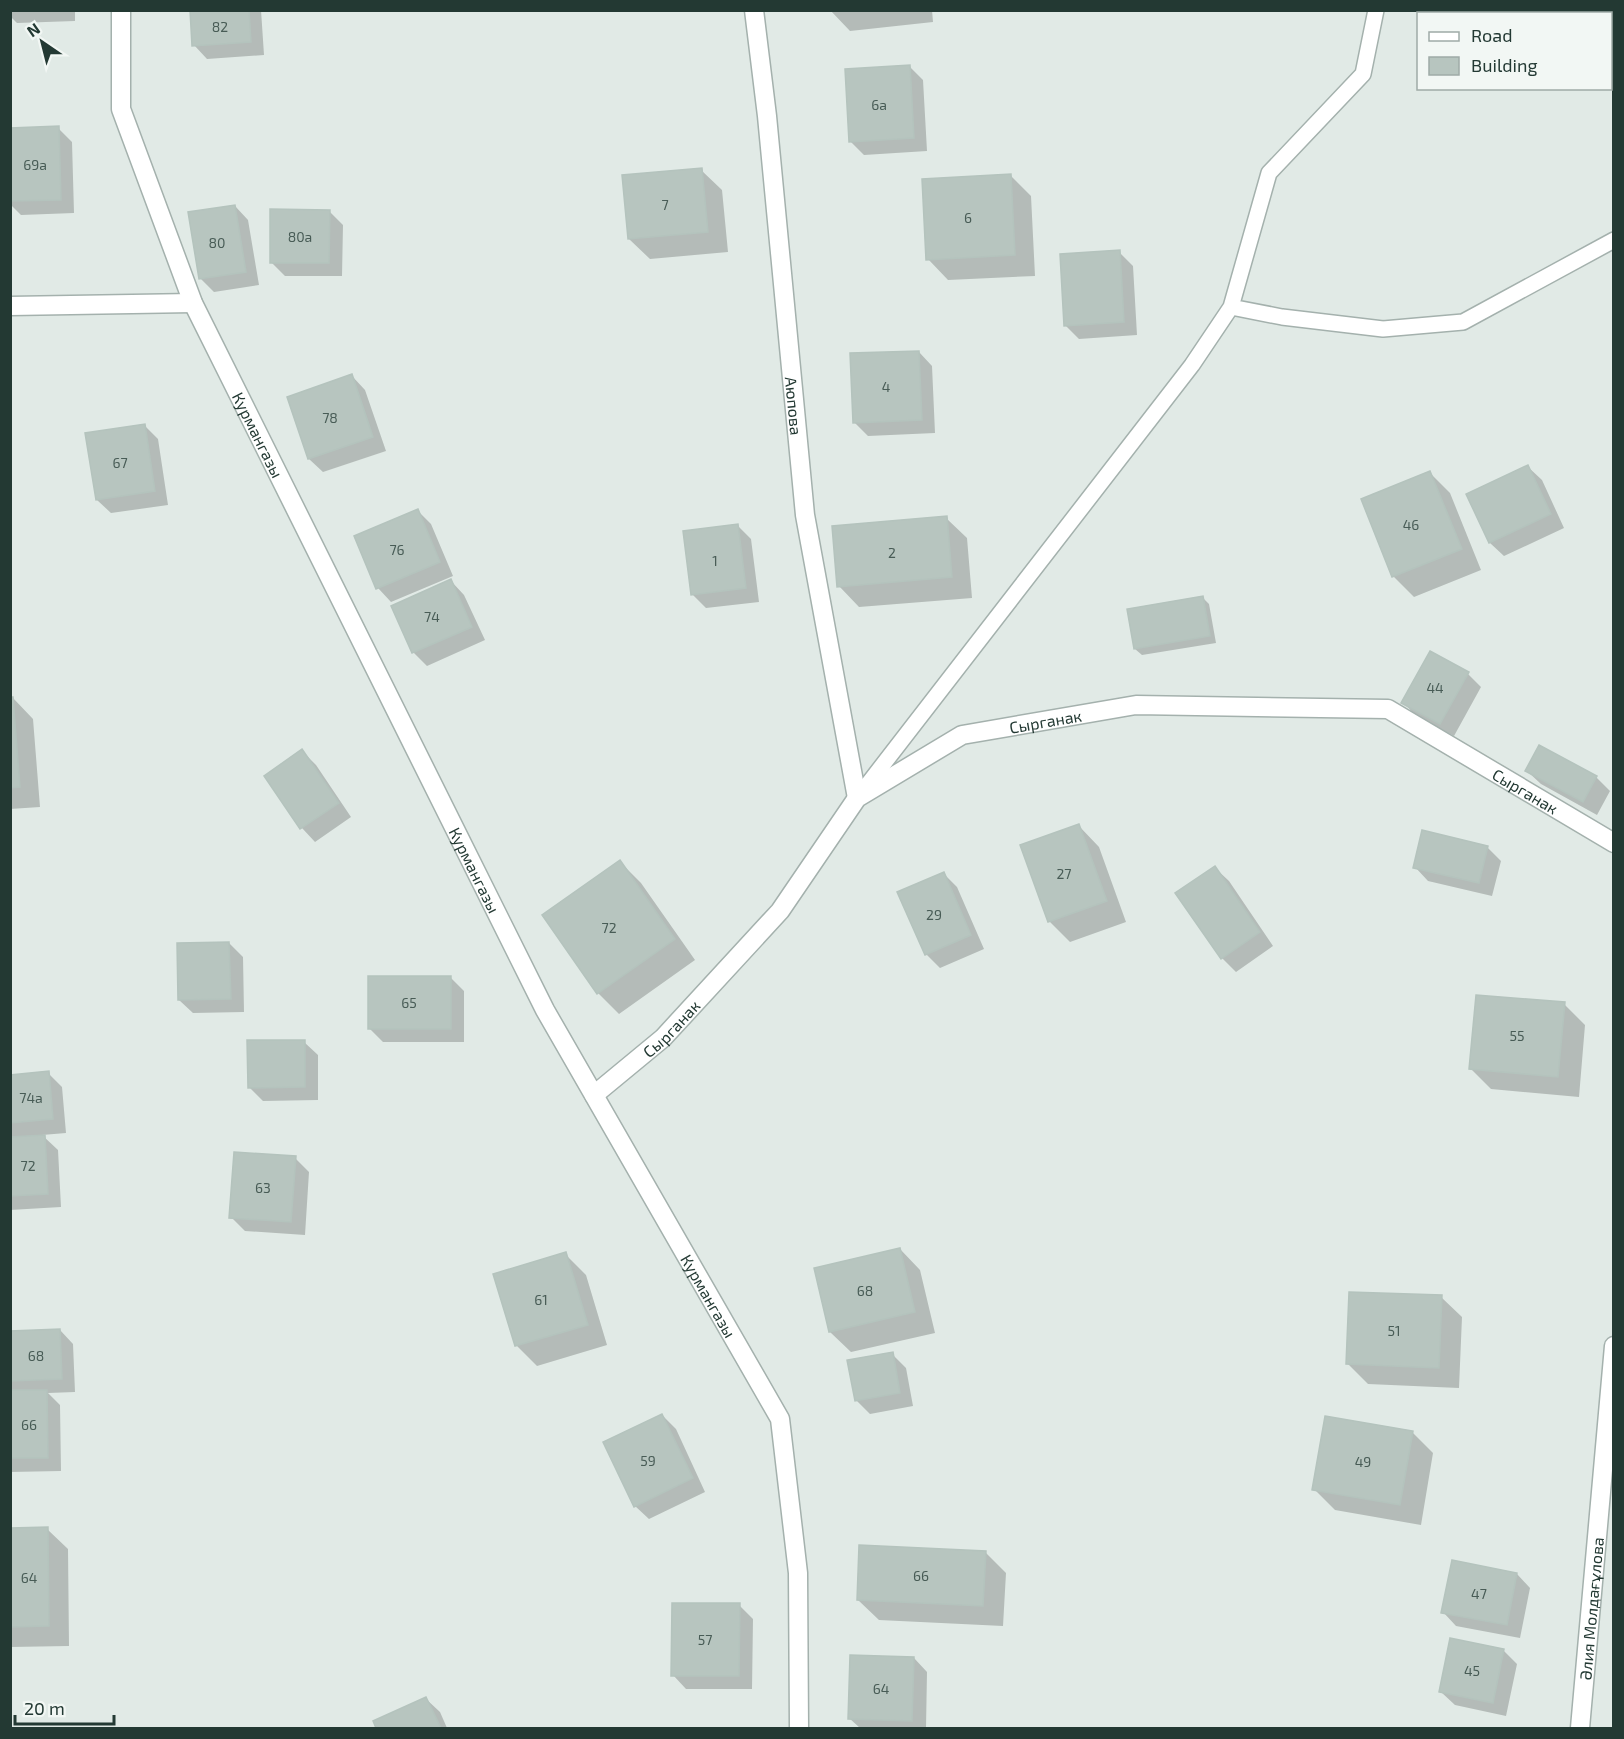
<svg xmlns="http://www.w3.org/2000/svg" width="1624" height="1739" viewBox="0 0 1624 1739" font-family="'Exo 2',sans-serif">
  <rect width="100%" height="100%" fill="#e1eae6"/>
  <path fill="#0003" d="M10 10H75V21L17 23 10 16Z
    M192 10H261L264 55 207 59 194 45Z
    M830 10H932L933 22 850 31Z
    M910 67 923 80 927 151 864 155 850 141Z
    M58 128 72 142 74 213 21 215 10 204V130Z
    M701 170 722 190 728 252 650 259 629 239Z
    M1010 175 1031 196 1035 276 948 280 928 259Z
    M235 206 248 220 259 285 214 292 200 278Z
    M329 211 343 225 342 276H285L271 262Z
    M1119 252 1133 266 1137 335 1079 339 1065 325Z
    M919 352 932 366 935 433 868 436 854 422Z
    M352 376 365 390 386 451 323 472 309 459Z
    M144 425 158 439 168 505 111 513 97 500Z
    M1528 467 1542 480 1564 528 1504 556 1490 543Z
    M1429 472 1450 493 1481 570 1414 597 1393 576Z
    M418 511 431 524 453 576 391 602 378 588Z
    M946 518 967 538 972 598 859 607 839 586Z
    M737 525 751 539 759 602 706 608 693 595Z
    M451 581 464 595 485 640 427 666 413 652Z
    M1203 598 1209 604 1216 643 1142 655 1135 649Z
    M1468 674 1481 687 1454 736 1416 716 1403 702Z
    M10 698H13L33 719 40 807 10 809Z
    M1540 747 1596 777 1610 791 1597 815 1541 784 1527 771Z
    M302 751 316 765 351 817 315 842 302 828 266 777Z
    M1079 826 1099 847 1126 922 1070 942 1049 921Z
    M1487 847 1501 861 1492 896 1428 881 1415 867Z
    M620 862 641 883 695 960 619 1014 598 993 544 916Z
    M1215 868 1229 881 1273 946 1236 972 1222 958Z
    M944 874 957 887 984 949 940 968 926 954Z
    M229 943 243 957 244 1012 193 1013 179 1000Z
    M450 977 464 991V1042H383L369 1028Z
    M1564 1004 1585 1025 1579 1097 1491 1089 1470 1068Z
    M304 1042 318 1055V1100L263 1101 249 1087Z
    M48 1073 62 1087 66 1133 42 1135 58 1150 61 1207 10 1210V1076Z
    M295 1158 309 1172 305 1235 245 1231 231 1217Z
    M900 1249 920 1270 935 1333 851 1352 830 1332Z
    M565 1254 586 1275 607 1345 537 1366 517 1346 495 1275Z
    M1441 1297 1462 1317 1459 1388 1368 1384 1347 1363Z
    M60 1330 73 1344 75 1392 48 1393 60 1405 61 1471 10 1472V1332Z
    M892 1354 906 1368 913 1406 870 1414 856 1400Z
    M662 1415 676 1429 705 1492 649 1519 635 1506Z
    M1413 1433 1433 1453 1421 1525 1335 1510 1314 1489Z
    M10 1529H47L68 1549 69 1646 10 1647Z
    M985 1552 1006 1573 1003 1626 879 1620 858 1600Z
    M1517 1574 1530 1588 1520 1638 1456 1626 1443 1612Z
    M739 1605 753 1619 752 1689H686L673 1675Z
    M1503 1650 1517 1664 1506 1716 1455 1705 1441 1692Z
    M914 1658 927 1672 926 1728H860L849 1718Z
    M426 1699 440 1712 447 1728H378L375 1722Z"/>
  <path fill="#b7c5bf" stroke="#b4c3bd" stroke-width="1.5" d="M190 10H249L251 42 192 46Z
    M910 65 914 138 849 142 845 69Z
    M59 126 61 200 10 201V128Z
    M702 168 708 232 628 239 622 175Z
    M1011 174 1015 255 926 260 922 179Z
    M235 205 246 272 199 279 188 212Z
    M270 209 330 210 329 263H270Z
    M1120 250 1124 322 1064 326 1060 254Z
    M919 351 922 420 853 423 850 353Z
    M352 374 373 437 308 459 287 397Z
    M145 424 155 491 96 500 85 433Z
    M1528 465 1551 514 1489 543 1466 494Z
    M1430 471 1462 549 1392 577 1361 499Z
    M418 509 440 562 376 589 354 536Z
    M947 516 952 577 837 587 832 526Z
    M738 524 746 588 691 595 683 531Z
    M451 579 472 627 412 653 391 606Z
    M1203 596 1210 636 1134 649 1127 609Z
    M1430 651 1469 672 1440 724 1401 703Z
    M10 697H13L20 787 10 788Z
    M1539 745 1597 776 1583 802 1525 771Z
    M302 749 339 803 300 829 264 776Z
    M1079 824 1107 901 1048 922 1020 845Z
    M1422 830 1488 846 1479 883 1413 868Z
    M620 860 675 939 597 994 542 915Z
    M1215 866 1260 932 1221 959 1175 893Z
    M944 872 971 935 925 955 897 892Z
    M229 942 231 999 178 1000 177 943Z
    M368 976H451V1029H368Z
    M1476 995 1565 1002 1558 1077 1469 1069Z
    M247 1040H305V1087L248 1088Z
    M49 1071 53 1119 10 1123V1075Z
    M45 1135 48 1194 10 1196V1137Z
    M234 1152 296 1156 291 1222 229 1218Z
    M900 1248 915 1312 829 1332 814 1268Z
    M566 1252 588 1325 515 1346 493 1274Z
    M1349 1292 1442 1295 1439 1368 1346 1364Z
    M60 1329 62 1379 10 1381V1331Z
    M893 1352 900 1393 855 1401 847 1360Z
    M10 1390H47L48 1458H10Z
    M662 1414 693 1478 634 1507 603 1442Z
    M1325 1416 1413 1431 1400 1505 1312 1490Z
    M48 1527 49 1626 10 1627V1528Z
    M859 1545 986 1551 983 1606 857 1600Z
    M1452 1560 1517 1573 1507 1625 1441 1613Z
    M672 1603H740L739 1676H671Z
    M1450 1638 1504 1649 1493 1703 1439 1692Z
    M850 1655 914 1657 912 1721 848 1719Z
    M426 1697 441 1728H376L373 1721Z"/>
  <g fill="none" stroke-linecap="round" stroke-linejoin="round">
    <defs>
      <path id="service" d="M1231 307 1282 317 1383 329 1463 322 1614 240
        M861 793 1192 365 1231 307 1269 173 1363 74 1376 10"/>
      <g id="minor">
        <path id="s1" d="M121 10V109L193 303 545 1010 780 1419 798 1573 799 1728"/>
        <path id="s2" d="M754 10 767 116 805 515 857 798"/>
        <path d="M10 306 193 303"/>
        <path id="s3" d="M594 1095 663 1038 780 911 857 798 962 735 1136 705 1388 709 1614 843"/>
        <path id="s4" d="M1580 1728 1614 1346"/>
      </g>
    </defs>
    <use href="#service" stroke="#a4b1ad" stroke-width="18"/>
    <use href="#minor" stroke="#a4b1ad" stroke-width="21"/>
    <use href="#service" stroke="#fff" stroke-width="15"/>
    <use href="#minor" stroke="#fff" stroke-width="18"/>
  </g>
  <g text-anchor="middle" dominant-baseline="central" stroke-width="5" stroke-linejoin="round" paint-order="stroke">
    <g font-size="14" fill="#485c56">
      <text x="220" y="26">82</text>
      <text x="879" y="104">6а</text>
      <text x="35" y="164">69а</text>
      <text x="665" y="204">7</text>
      <text x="968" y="217">6</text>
      <text x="300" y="236">80а</text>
      <text x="217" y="242">80</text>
      <text x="886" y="386">4</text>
      <text x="330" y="417">78</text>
      <text x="120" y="462">67</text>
      <text x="1411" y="524">46</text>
      <text x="397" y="549">76</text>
      <text x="892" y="552">2</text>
      <text x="715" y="560">1</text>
      <text x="432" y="616">74</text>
      <text x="1435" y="687">44</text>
      <text x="1064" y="873">27</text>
      <text x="934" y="914">29</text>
      <text x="609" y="927">72</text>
      <text x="409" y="1002">65</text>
      <text x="1517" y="1035">55</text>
      <text x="31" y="1097">74а</text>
      <text x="28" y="1165">72</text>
      <text x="263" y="1187">63</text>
      <text x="865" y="1290">68</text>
      <text x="541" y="1299">61</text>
      <text x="1394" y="1330">51</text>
      <text x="36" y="1355">68</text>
      <text x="29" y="1424">66</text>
      <text x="648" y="1460">59</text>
      <text x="1363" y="1461">49</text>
      <text x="921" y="1575">66</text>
      <text x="29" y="1577">64</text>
      <text x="1479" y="1593">47</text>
      <text x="705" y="1639">57</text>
      <text x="1472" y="1670">45</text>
      <text x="881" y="1688">64</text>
    </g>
    <g font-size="16" fill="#233933" stroke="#f2f7f4">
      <text stroke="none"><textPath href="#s2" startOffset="398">Аюпова</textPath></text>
      <text stroke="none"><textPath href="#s1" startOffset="453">Курмангазы</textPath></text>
      <text stroke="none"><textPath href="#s3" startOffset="606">Сырганак</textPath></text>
      <text stroke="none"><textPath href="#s3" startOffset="1110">Сырганак</textPath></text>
      <text stroke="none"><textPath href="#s1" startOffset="939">Курмангазы</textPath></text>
      <text stroke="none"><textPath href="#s3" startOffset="102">Сырганак</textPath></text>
      <text stroke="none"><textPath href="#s1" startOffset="1425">Курмангазы</textPath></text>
      <text stroke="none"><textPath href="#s4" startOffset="120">Әлия Молдағұлова</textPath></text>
    </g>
  </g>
  <rect width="1624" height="1739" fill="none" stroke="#233933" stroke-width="24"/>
  <rect x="1417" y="12" width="195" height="78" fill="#f2f7f4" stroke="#9faba7" stroke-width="1.5"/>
  <rect x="1429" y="32" width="30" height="9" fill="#ffffff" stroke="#9faba7" stroke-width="1.5"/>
  <text x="1471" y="42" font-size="18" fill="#233933">Road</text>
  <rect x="1429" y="57" width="30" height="18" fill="#b7c5bf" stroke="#9faba7" stroke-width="1.5"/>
  <text x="1471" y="72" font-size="18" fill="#233933">Building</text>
  <g transform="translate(42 42) rotate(325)" stroke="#f2f7f4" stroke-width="4.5" paint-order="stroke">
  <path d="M0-4.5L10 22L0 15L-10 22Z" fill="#233933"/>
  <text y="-9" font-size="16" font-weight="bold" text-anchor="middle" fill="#233933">N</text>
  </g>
  <path d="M15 1715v9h99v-9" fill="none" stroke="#233933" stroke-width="3"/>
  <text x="24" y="1715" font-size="18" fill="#233933" stroke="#f2f7f4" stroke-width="4.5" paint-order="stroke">20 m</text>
</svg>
